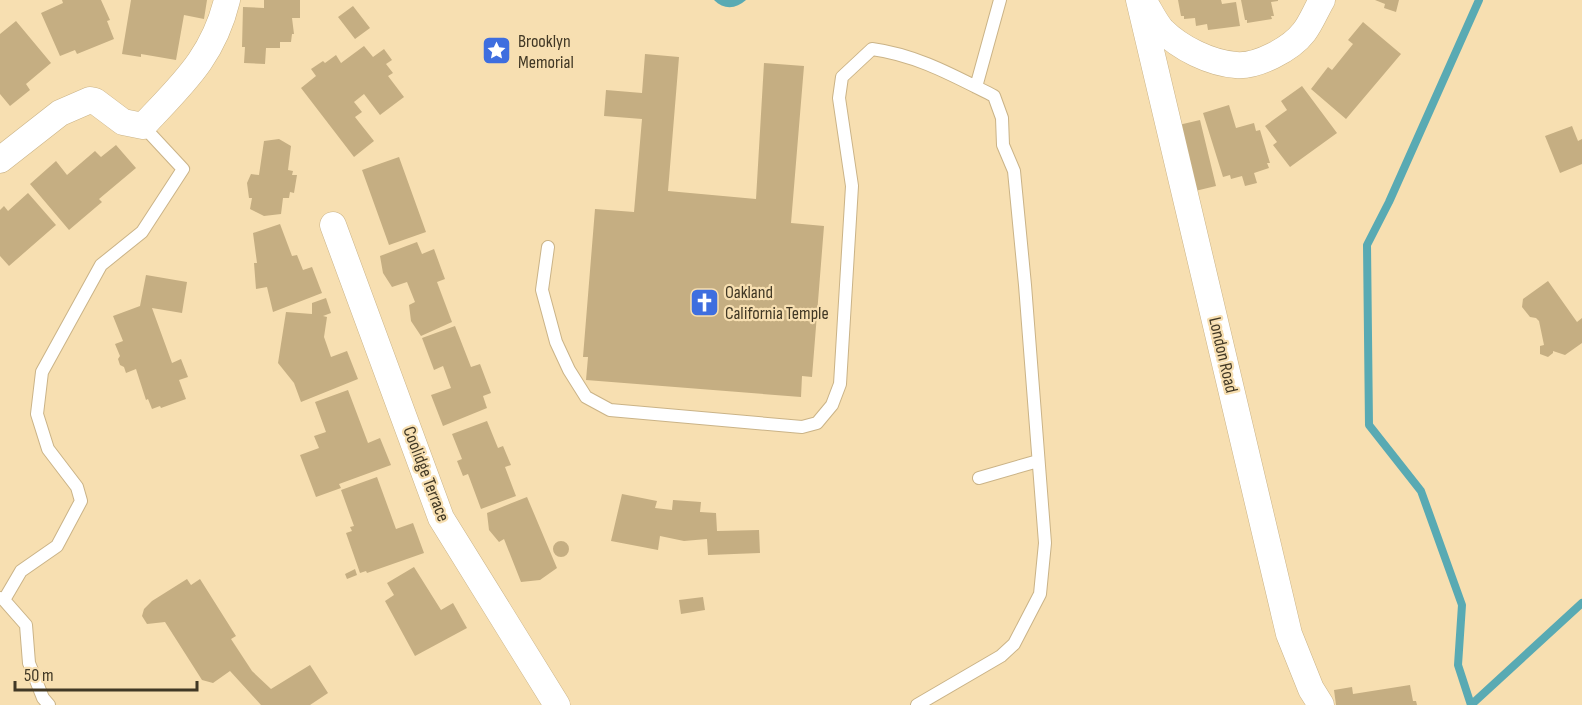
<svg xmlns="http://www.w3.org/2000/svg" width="1582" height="705" viewBox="0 0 1582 705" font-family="'Sofia Sans Condensed',sans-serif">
  <rect width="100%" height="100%" fill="#f7dfb1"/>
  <path fill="#59aab3" d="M714 0H746C736 9 724 10 714 0Z"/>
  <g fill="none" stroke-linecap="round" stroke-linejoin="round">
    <path stroke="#59aab3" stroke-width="8" d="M1471 705 1458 665 1462 605 1421 491 1369 425 1367 245 1389 202 1479 0
      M1471 705 1582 603"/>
  </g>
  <path fill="#c5ae82" d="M62 0H101L110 20 107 21 114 39 77 54 75 50 60 56 41 13 63 3Z
    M131 0H207L204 19 184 15 176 60 141 54V57L122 54Z
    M264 0H300V18H292L294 34H292L291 42H280V48H266L265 64 244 63 245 47H242L243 7 264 8Z
    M1178 0H1221L1222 4 1236 2 1240 26 1208 30 1207 24 1196 26 1195 18 1184 19V16H1181Z
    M1241 0H1278V1L1271 2 1274 16H1271L1272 19 1247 23V20H1245Z
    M1375 0H1399L1396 12 1384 8 1385 4Z
    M353 6 370 28 355 39 338 17Z
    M16 21 51 63 26 84 30 90 10 106 0 94V34Z
    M1363 22 1401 54 1346 119 1311 89 1328 67 1332 70 1353 44 1348 40Z
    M364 46 373 57 384 49 392 60 386 64 393 73 388 76 404 97 380 115 364 94 354 102 362 112 355 117 374 141 354 157 301 88 316 76 311 69 323 61 325 63 336 55 341 63Z
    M645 54 679 57 668 191 756 199 764 63 804 66 791 223 824 226 812 377 802 376 801 397 586 380 588 357H583L595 209 634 212 642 119 604 116 606 90 642 93Z
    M1302 86 1337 133 1290 167 1273 145 1277 142 1265 126 1287 110 1281 101Z
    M1229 105 1236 128 1254 123 1256 131 1260 130 1270 163H1267L1269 168 1254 173 1257 183 1245 186 1242 176 1231 179 1230 175 1223 177 1203 113Z
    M1200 120 1216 186 1191 192 1170 127Z
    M1572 126 1578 141 1582 139V164L1560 173 1545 136Z
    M279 139 291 146 288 170 293 171 292 175H297L294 193 290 192 289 198H283L281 214 264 216 250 209 252 198H249L247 183 251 174 259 175 264 141Z
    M116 145 136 168 99 199 102 202 69 230 30 184 56 161 67 175 95 151 101 157Z
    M399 157 426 232 389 245 362 170Z
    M28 193 56 225 9 266 0 256V210L4 206 8 211Z
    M280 224 292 256 297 255 303 270 312 267 322 293 273 312 267 287 256 289 254 263H257L253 233Z
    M417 242 422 254 434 249 445 279 437 282 452 322 421 336 411 321 409 305 415 302 407 282 392 287 383 273 380 256Z
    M146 275 187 282 182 313 152 308 172 363 181 359 188 377 179 380 186 399 161 408 160 406 152 409 148 399 146 400 136 369 126 373 124 367 120 365 118 359 120 356 115 344 123 341 113 316 140 306Z
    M1548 281 1577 322 1582 318V343L1565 355 1553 351V353L1548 357 1540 354V346L1544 345 1539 321 1536 318 1530 317 1522 307 1523 299Z
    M326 298 331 313 323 316 327 317 324 337 331 357 347 351 358 379 301 402 294 383 278 363 286 312 312 314V303Z
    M455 326 471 367 480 364 491 393 483 396 487 408 443 426 431 395 451 388 443 366 434 370 422 338Z
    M348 390 368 443 380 438 391 465 339 484 341 488 316 497 300 455 319 448 314 436 326 432 315 402Z
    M487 421 498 448 503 446 511 465 505 467 516 496 481 509 468 474 463 476 457 461 462 459 452 434Z
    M377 477 396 529 413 523 424 553 367 573 366 571 360 573 346 533 352 531 350 527 354 526 341 490Z
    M622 494 657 501 655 508 672 510 673 500 701 502 700 512 716 513 717 531 759 530 760 553 708 555 707 539 684 541 660 536 658 550 611 541Z
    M527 497 557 568 540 580 521 582 504 539 499 542 489 530 487 513Z
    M553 549a8 8 0 1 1 16 0a8 8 0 1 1-16 0Z
    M414 567 441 610 453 603 467 628 415 656 385 601 394 595 387 583Z
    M355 569 357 575 347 579 345 574Z
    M187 579 191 585 200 579 236 636 231 639 252 671 271 689 310 665 328 693 310 705H261L230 671 213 683 202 680 165 622 147 624 142 616 144 609 152 601Z
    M703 597 705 610 681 614 679 600Z
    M1410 685 1413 701H1416L1417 705H1336L1334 690 1352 687 1353 694Z"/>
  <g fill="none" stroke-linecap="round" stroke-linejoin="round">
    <defs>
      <path id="service" d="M976 87 1000 0
        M548 247 542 290 556 342 569 370 586 397 610 410 802 427 817 423 832 405 840 384 852 186 839 98 842 77 872 49C917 55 954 76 994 96L1002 118 1003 145 1014 171 1025 285 1045 543 1040 594 1014 644 1001 656 917 705
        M979 478 1038 461
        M0 598 4 600 26 625 29 663 43 698 49 705
        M4 600 21 571 57 546 81 501 77 487 48 449 37 414 42 372 101 265 142 232 183 169 143 126"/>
      <path id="minor" d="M1139 0 1289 634 1311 689 1321 705
        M1145 3C1150 11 1155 22 1162 30 1180 48 1210 63 1236 65 1257 67 1291 49 1304 32 1311 23 1316 10 1322 0
        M0 160 60 113 90 100 95 101 123 122 143 126C181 85 213 58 227 0
        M333 225 441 518 557 705"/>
    </defs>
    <use href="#service" stroke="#cab387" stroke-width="14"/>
    <use href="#minor" stroke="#cab387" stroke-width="27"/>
    <use href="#service" stroke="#fff" stroke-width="12"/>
    <use href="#minor" stroke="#fff" stroke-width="26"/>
  </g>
  <defs>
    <symbol id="sight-square" viewBox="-11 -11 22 22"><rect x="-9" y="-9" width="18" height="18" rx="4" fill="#3e6edf" stroke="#f7dfb1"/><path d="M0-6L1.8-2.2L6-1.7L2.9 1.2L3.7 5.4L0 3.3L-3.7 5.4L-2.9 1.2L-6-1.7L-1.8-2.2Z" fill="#fff"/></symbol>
    <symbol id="church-square" viewBox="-11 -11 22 22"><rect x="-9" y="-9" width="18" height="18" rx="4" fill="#3e6edf" stroke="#f7dfb1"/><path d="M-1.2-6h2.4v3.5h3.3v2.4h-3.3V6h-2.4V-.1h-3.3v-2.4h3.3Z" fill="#fff"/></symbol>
  </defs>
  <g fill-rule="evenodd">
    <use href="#sight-square" x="480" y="34" width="33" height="33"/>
    <use href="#church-square" x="688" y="286" width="33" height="33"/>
  </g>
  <g text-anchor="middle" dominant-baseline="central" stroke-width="4.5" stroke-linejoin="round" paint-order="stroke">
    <g font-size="18" fill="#413825" stroke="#f7dfb1" text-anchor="start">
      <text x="518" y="41">Brooklyn<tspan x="518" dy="21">Memorial</tspan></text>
      <text x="725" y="292">Oakland<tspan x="725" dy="21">California Temple</tspan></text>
    </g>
    <g font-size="18" fill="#413825" stroke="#f7dfb1">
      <text transform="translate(1223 355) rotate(77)">London Road</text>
      <text transform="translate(426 474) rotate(69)">Coolidge Terrace</text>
    </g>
  </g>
  <path d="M15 681v9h182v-9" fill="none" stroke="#413825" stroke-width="3"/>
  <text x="24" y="681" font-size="18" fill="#413825" stroke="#f7dfb1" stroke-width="4.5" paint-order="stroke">50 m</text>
</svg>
